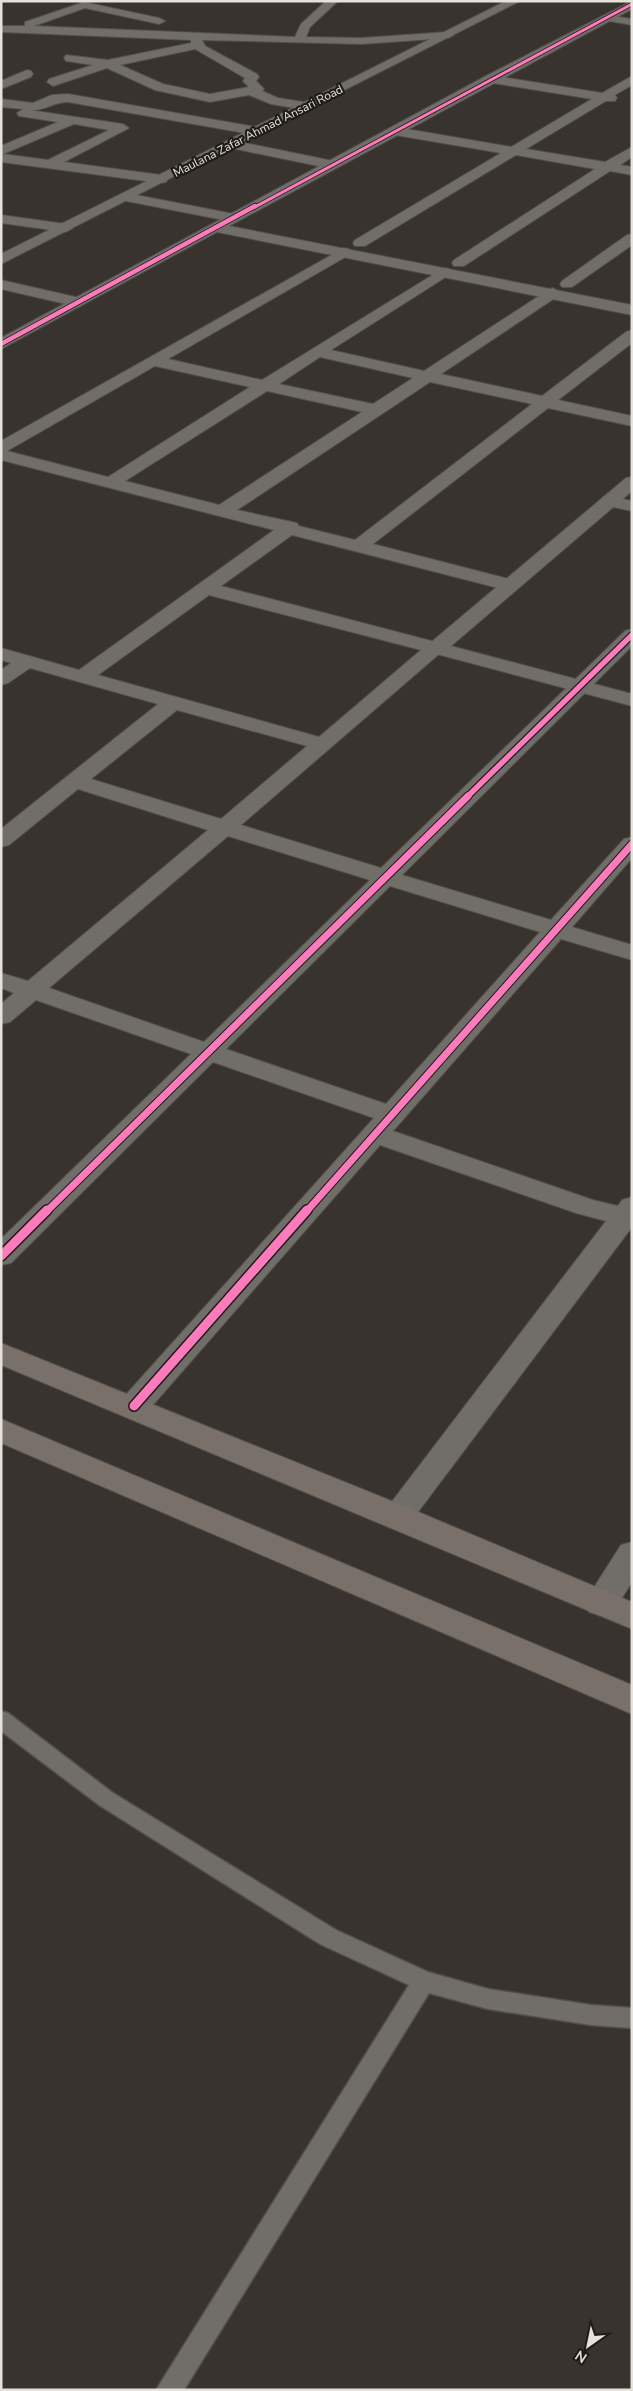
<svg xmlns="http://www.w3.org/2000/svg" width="633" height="2391" viewBox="0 0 633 2391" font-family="'Nunito Sans',sans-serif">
  <rect width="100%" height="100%" fill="#38332e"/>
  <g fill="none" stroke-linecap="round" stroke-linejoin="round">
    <defs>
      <path id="service" d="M1 1711 8 1713 113 1793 336 1930 428 1972 488 1989 591 2005 632 2008V2028L591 2025 488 2009 429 1993 184 2390H156L409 1985 320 1944 99 1805 1 1731Z"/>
      <path id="minor" d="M326 1H338L310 27 306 37 361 38 448 32 454 35 448 38 361 44 202 40 205 46 257 74 259 77 256 81 264 89 262 91 278 98 310 103 312 106 310 109 306 110 271 104 249 95 210 102 155 90 107 68 53 86 47 82 49 79 93 65 66 61 64 58 66 55 108 60 191 43V40L1 32V26H25V22L84 2 159 18 165 21 159 24 85 8 34 26 295 37 301 24ZM195 49 245 78 243 81 249 87 210 94 163 84 120 65Z
        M607 15 632 19V25L603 20V16Z
        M27 70 31 71 33 74 31 77 1 89V81Z
        M490 75 602 93 632 76V85L615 95 617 98 615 101H606L526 149 605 162 632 147V157L620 165 632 167V175L610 171 464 266H454L452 263 454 260 595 169 516 155 365 246H355L353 243 355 240 501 153 395 135 390 134 389 131 390 128 395 127 511 147 592 99 486 82 484 79 486 76Z
        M68 94 256 127 262 131 256 135 68 102C54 102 42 112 29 110L123 124 129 128 64 162 161 175 168 179 166 182 161 183 1 162V146L58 122 19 116 17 113 23 109 1 107V99L33 103 52 95ZM74 124 109 130 48 160 3 154Z
        M231 140 333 161 340 165 333 169 226 147 225 144 226 141Z
        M126 193 234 214 241 218 234 222 121 200 119 197 121 194Z
        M1 215 66 224 73 228 66 232 1 223Z
        M632 234V245L572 287H562L560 284 562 281 627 235Z
        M344 248 349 249 351 252 349 255 168 359 262 380 444 268 449 269 451 272 449 275 331 350 424 371 548 290 553 288 561 293 558 296 441 374 542 396 626 332 632 330V343L558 400 632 416V426L548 408 373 544 517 581 520 585 517 589 510 591 292 535 221 586 443 644 446 648 241 825 381 868 625 631 632 629V646L402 875 551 920 624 839 632 837V858L572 927 632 945V960L561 939 393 1131 593 1200 618 1206 622 1200 632 1197V1227L409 1524 398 1528 387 1524 382 1516 387 1508 606 1221 576 1213 380 1145 145 1414 134 1417 123 1414 119 1406 123 1398 374 1118 213 1062 11 1263 1 1265V1239L191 1054 36 1000 10 1022 1 1024V1004L14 993 1 988V973L28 981 208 830 78 789 9 845 1 847V829L158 704 30 668 8 683 1 685V670L11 663 1 660V648L79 670 274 530 1 460V441ZM320 357 413 378 373 404 279 384ZM155 366 250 387 108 477 7 451ZM430 382 532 404 355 540 299 526 297 523 237 510ZM267 391 362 412 219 505 125 481ZM209 595 421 650 319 737 98 675ZM177 710 307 746 221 819 91 779ZM228 836 370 880 204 1042 49 988ZM390 886 540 932 386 1104 226 1049Z
        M1 280 84 299 87 302 79 307 1 289Z
        M609 496 632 501V511L603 505 600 501 603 497Z"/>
      <path id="tertiary" d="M506 1H520L1 264V254Z
        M632 1V9L229 226 632 305V315L217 232 1 349V338L486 76Z
        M632 477V491L451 646 632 694V706L429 652 426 648 429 644 626 478Z
        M632 1542V1582L613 1612 601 1616 589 1612 584 1603 621 1545Z"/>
      <path id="primary" d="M1 1343 409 1508 632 1602V1629L1 1365Z
        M1 1419 632 1685V1714L1 1443Z"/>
    </defs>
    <use href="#service" stroke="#524f4b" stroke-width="3"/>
    <use href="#minor" stroke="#524f4b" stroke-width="2"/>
    <use href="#tertiary" stroke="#524f4b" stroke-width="2"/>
    <use href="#primary" stroke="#524f4b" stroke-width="2"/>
    <use href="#service" fill="#716e6a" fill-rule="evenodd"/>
    <use href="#minor" fill="#716e6a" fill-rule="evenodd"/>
    <use href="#tertiary" fill="#716e6a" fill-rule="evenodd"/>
    <use href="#primary" fill="#79706a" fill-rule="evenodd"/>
    <defs>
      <path id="cycleway-far4" d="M253 208 632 4"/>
      <path id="cycleway-far3" d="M1 344 255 206"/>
      <path id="cycleway-far2" d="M467 797 632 635"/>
      <path id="cycleway-far1" d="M46 1212 468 796
        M306 1212 632 844"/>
      <path id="cycleway" d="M1 1256 47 1210
        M134 1406 307 1210"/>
    </defs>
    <use href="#cycleway-far4" stroke="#1f1c18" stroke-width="4.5"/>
    <use href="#cycleway-far3" stroke="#1f1c18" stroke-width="6"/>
    <use href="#cycleway-far2" stroke="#1f1c18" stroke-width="8"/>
    <use href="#cycleway-far1" stroke="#1f1c18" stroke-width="9"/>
    <use href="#cycleway" stroke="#1f1c18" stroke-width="12"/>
    <use href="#cycleway-far4" stroke="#fd7abc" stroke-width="3"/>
    <use href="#cycleway-far3" stroke="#fd7abc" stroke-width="4.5"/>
    <use href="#cycleway-far2" stroke="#fd7abc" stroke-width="5.5"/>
    <use href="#cycleway-far1" stroke="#fd7abc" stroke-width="7"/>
    <use href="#cycleway" stroke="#fd7abc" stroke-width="9"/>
  </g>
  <g text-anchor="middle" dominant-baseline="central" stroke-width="4.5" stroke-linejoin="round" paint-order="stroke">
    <g font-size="12" fill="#e5e1db" stroke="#1f1c18">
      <text transform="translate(258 131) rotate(-27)">Maulana Zafar Ahmad Ansari Road</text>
    </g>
  </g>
  <rect width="633" height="2391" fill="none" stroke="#e5e1db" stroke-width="5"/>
  <g transform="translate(588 2346) rotate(213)" stroke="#1f1c18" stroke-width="4" paint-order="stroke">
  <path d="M0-4L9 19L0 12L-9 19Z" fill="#e5e1db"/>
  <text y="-8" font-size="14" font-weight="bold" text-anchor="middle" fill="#e5e1db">N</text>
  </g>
</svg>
